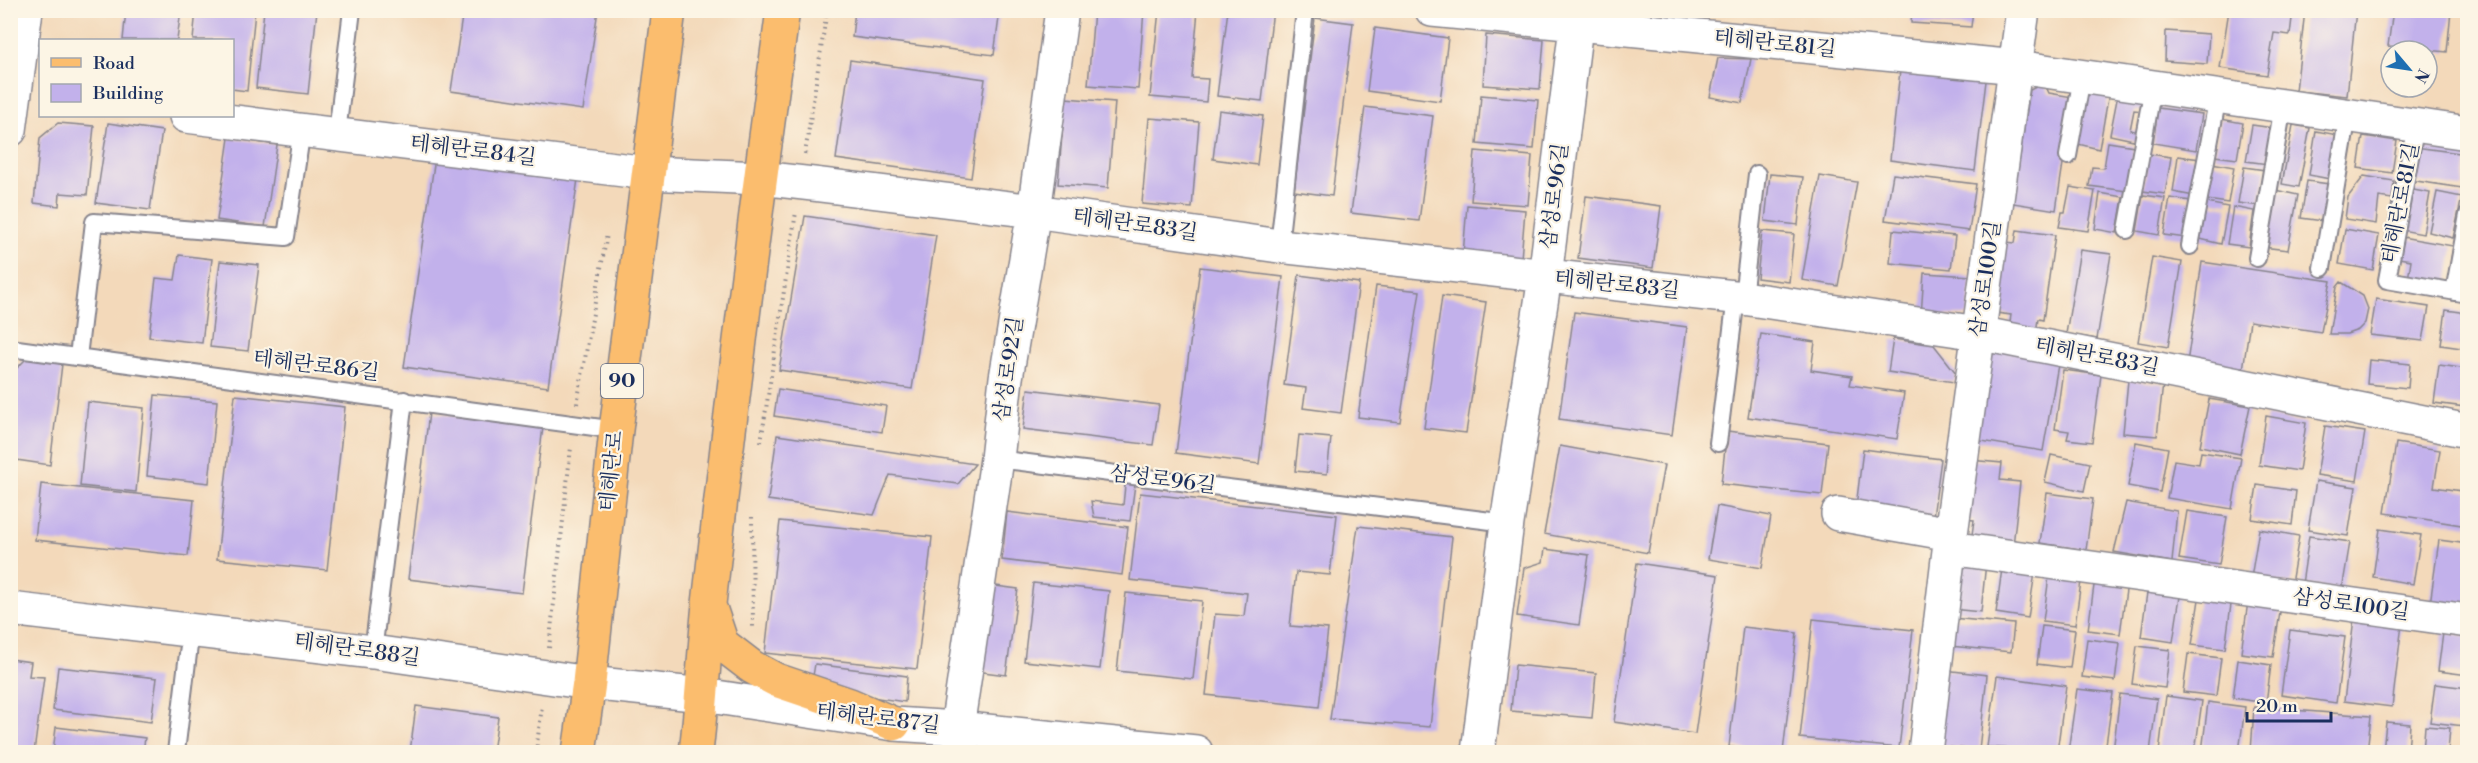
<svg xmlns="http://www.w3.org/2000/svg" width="2478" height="763" viewBox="0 0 2478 763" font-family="'Libre Bodoni','Noto Serif KR',serif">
  <rect width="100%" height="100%" fill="#fcf5e5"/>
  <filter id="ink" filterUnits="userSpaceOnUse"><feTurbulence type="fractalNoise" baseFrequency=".0167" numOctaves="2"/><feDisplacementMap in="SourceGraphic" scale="12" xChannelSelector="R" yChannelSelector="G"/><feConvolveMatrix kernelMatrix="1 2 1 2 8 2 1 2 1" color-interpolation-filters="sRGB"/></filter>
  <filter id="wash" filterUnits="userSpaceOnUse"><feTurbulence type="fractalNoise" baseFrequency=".008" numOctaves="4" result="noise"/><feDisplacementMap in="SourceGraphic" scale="24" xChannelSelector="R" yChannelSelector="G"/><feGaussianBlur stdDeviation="1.35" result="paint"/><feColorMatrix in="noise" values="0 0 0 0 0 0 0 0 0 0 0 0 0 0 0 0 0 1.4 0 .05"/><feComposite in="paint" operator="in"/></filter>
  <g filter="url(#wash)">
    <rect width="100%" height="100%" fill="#f3d9ba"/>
    <g id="blocks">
      <path fill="#c2b1eb" d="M126 10H181L177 40H123Z
        M196 10 255 11 247 91 232 89V40H193Z
        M264 10H317L308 94 256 88Z
        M463 10H598L583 110 451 91Z
        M855 10H1000L994 55 852 37Z
        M1094 10H1144L1138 89 1088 85Z
        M1159 10H1198L1192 78 1208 79 1206 102 1150 97Z
        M1228 10H1273L1262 101 1217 96Z
        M1912 10H1973L1971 27 1911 23Z
        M2229 10H2246L2292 18 2290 35 2274 33 2267 75 2220 68Z
        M2305 10H2356L2347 96 2296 91Z
        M2393 10H2451L2447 52 2388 46Z
        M1315 18 1353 23 1332 196 1294 191Z
        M1375 28 1448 38 1440 101 1367 91Z
        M2166 31 2209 34 2207 64 2165 61Z
        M1486 35 1544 40 1540 89 1483 85Z
        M1718 58 1751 59 1742 103 1710 97Z
        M850 60 985 79 971 178 836 159Z
        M1900 71 1986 81 1975 171 1890 160Z
        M2044 83 2049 93 2073 97 2056 210 2013 203 2030 90Z
        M2088 91 2109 93 2099 149 2078 144Z
        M2118 94 2145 99 2143 111 2134 110 2130 130 2140 132 2138 141 2110 135Z
        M1481 95 1538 100 1534 149 1477 144Z
        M1065 98 1115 102 1108 188 1058 184Z
        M1365 107 1433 116 1419 221 1351 213Z
        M2158 108 2202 114 2196 150 2153 143Z
        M1219 110 1263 116 1257 165 1213 159Z
        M1149 118 1199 122 1192 208 1142 204Z
        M2221 119 2243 123 2237 159 2215 156Z
        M58 123 94 126 87 195 60 193 59 206 34 203 40 138Z
        M108 123 162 131 150 210 96 203Z
        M2252 125 2273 128 2268 164 2246 161Z
        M2293 125 2310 128 2299 187 2282 184Z
        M2316 131 2338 135 2330 179 2309 175Z
        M2363 136 2397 141 2392 173 2358 168Z
        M229 138 277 145 265 227 217 220Z
        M2108 142 2134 146 2127 191 2089 186 2092 167 2104 168Z
        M2415 147 2467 154 2462 188 2410 180Z
        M436 151 579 172 548 387 404 367Z
        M1475 151 1532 156 1528 205 1471 201Z
        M2149 154 2171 157 2165 194 2143 191Z
        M2178 156 2200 159 2194 196 2173 192Z
        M2212 163 2234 167 2228 203 2207 200Z
        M2244 167 2265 170 2259 206 2238 203Z
        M1770 174 1803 177 1798 225 1765 221Z
        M1893 174 1976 184 1969 231 1885 220Z
        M1820 176 1857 182 1838 286 1802 280Z
        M2364 176 2394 181 2392 199 2379 197 2376 224 2345 219 2348 197Z
        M2307 181 2329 184 2323 221 2301 218Z
        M2070 187 2095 191 2088 231 2059 227 2062 212H2065Z
        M2408 189 2430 193 2423 234 2401 230Z
        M2275 190 2298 195 2288 250 2262 247Z
        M2437 192 2462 197 2453 238 2429 232Z
        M2100 193 2123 197 2117 233 2095 229Z
        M2143 195 2165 198 2159 235 2137 231Z
        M1586 196 1661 206 1653 268 1578 258Z
        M2170 198 2191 201 2186 238 2164 235Z
        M2207 203 2228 207 2221 244 2200 239Z
        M1467 205 1525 210 1521 259 1463 255Z
        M2233 207 2254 211 2249 247 2227 244Z
        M805 216 936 235 912 389 779 370Z
        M2345 229 2379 235 2373 270 2339 264Z
        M1893 230 1955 236 1951 269 1890 263Z
        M2017 230 2055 235 2043 320 2038 319 2036 333 2009 329 2011 315 1996 313 2006 242 2015 243Z
        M1762 231 1794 234 1789 282 1757 278Z
        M2402 237 2453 246 2447 286 2408 280 2411 260 2398 258Z
        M2080 250 2111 254 2097 339 2066 334Z
        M179 255 212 259 202 343 149 337 156 278 175 280Z
        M2152 257 2182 262 2168 347 2138 342Z
        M220 261 259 265 248 351 210 347Z
        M2202 262 2331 281 2321 332 2250 321 2243 370 2187 363Z
        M1200 267 1283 277 1259 464 1176 453Z
        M1924 273 1971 276 1968 315 1921 316Z
        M1299 275 1359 283 1341 413 1303 408 1306 388 1284 385Z
        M2341 282 2363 296 2368 309 2365 323 2358 330 2347 334H2329L2337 287Z
        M1376 286 1420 291 1400 422 1358 417Z
        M1442 296 1486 302 1466 433 1424 428Z
        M2376 299 2429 307 2423 341 2370 335Z
        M2446 310 2468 313V349L2441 345Z
        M1574 312 1687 327 1672 435 1559 419Z
        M1761 334 1815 342 1811 370 1852 376 1850 385 1904 393 1897 439 1748 417Z
        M1893 339 1934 345 1956 373 1954 382 1888 372Z
        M1996 349 2059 359 2043 451 1969 439 1982 360Z
        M27 358 62 364 50 465 10 459 13 372Z
        M2369 360 2410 364 2408 388 2367 384Z
        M2439 365 2468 369V420H2463L2465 407 2434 403Z
        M2063 370 2101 375 2092 442 2067 439 2069 431 2055 429Z
        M2128 380 2163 384 2157 436 2123 433Z
        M778 389 886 406 882 432 774 416Z
        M1028 389 1159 405 1153 445 1023 429Z
        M155 395 217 401 209 483 147 476Z
        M235 395 345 407 327 570 217 559Z
        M2209 399 2250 406 2240 454 2200 446Z
        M88 402 144 408 136 492 80 486Z
        M429 413 543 427 522 593 408 579Z
        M2266 416 2306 423 2299 471 2259 465Z
        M2325 426 2365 432 2357 481 2317 475Z
        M1727 431 1828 443 1822 495 1721 484Z
        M777 435 975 464 958 484 890 475 874 515 768 500Z
        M1299 435 1331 438 1327 474 1295 471Z
        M2136 442 2168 448 2160 492 2128 486Z
        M2396 443 2440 450 2434 487 2468 492V526L2385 513Z
        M1560 446 1664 465 1648 553 1544 534Z
        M1863 449 1941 459 1933 517 1856 507Z
        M2201 452 2241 458 2232 509 2167 498 2174 460 2199 464Z
        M2051 455 2090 463 2084 491 2045 482Z
        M1969 460 2002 463 2000 480 2020 482 2013 546 1971 542 1974 520 1962 519Z
        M1126 476 1136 477 1130 521 1094 517 1091 501 1123 505Z
        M2316 481 2356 487 2348 536 2308 530Z
        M41 484 194 500 188 556 35 540Z
        M2257 485 2296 491 2292 525 2252 519Z
        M1140 493 1337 515 1330 575 1296 572 1290 626 1328 629 1319 707 1206 695 1215 614 1244 616 1247 593 1130 580Z
        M2047 493 2093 499 2086 550 2040 543Z
        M2126 502 2177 511 2172 562 2114 552Z
        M1717 506 1771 516 1762 568 1708 559Z
        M2187 511 2227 517 2219 565 2179 559Z
        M1007 512 1128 527 1122 575 1002 560Z
        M780 521 932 537 917 669 765 653Z
        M1358 526 1452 537 1430 727 1330 719Z
        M2259 529 2299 536 2291 584 2251 578Z
        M2380 529 2421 535 2413 584 2373 577Z
        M2309 536 2350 542 2342 590 2302 584Z
        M2439 540 2468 544V609L2430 604Z
        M1545 549 1589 555 1579 625 1517 616 1524 568 1543 562Z
        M1967 561 1986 562 1981 612 1951 609 1955 570Z
        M2003 561 2036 566 2028 618 1996 613Z
        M1637 563 1718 575 1695 734 1614 722Z
        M2050 569 2082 574 2075 625 2043 621Z
        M2095 578 2127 583 2120 634 2088 630Z
        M1033 583 1109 591 1100 669 1024 661Z
        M988 585 1018 589 1006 675 976 671Z
        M2148 585 2181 590 2173 642 2141 637Z
        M1126 593 1202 601 1193 679 1117 671Z
        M2200 593 2232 597 2225 649 2192 645Z
        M2248 601 2281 606 2273 657 2241 653Z
        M1952 618 2014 624 2011 652 1950 646Z
        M1813 619 1913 630 1899 748 1800 738Z
        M2354 619 2402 624 2392 707 2344 701Z
        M2042 626 2075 630 2070 668 2037 664Z
        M1743 627 1797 633 1783 752 1729 747Z
        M2290 630 2345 637 2336 703 2281 695Z
        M2443 633 2468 636V675L2438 671Z
        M2087 639 2120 643 2115 681 2082 677Z
        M2137 646 2170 650 2165 688 2132 684Z
        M2188 654 2221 658 2216 696 2183 692Z
        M10 659 31 662 29 676 44 677 34 752H10Z
        M2238 660 2271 665 2266 703 2233 698Z
        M815 664 907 676 905 702 811 688Z
        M1515 665 1596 673 1592 718 1511 711Z
        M58 667 157 678 151 722 53 710Z
        M1944 670 1987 675 1979 750 1936 746Z
        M1997 676 2066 686 2057 752 1987 747Z
        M2435 684 2468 688 2464 726 2430 722Z
        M2077 689 2113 693 2105 752H2068Z
        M2120 694 2157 699 2150 752H2113Z
        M2166 696 2202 701 2195 752H2159Z
        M2208 702 2245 707 2239 752H2202Z
        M416 706 498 717 493 752H410Z
        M2254 707 2371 716 2367 752H2251Z
        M2386 722 2410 724 2408 752H2383Z
        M2425 726 2450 728 2448 752H2423Z
        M56 727 145 738 143 752H53Z"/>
    </g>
  </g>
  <g filter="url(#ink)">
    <use href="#blocks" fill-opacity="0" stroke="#87848c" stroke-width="1.5"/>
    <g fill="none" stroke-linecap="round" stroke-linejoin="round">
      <defs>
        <path id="service" d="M2416 125 2387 280 2468 294
          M337 133 352 10
          M2068 156 2082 77
          M2127 230 2153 87
          M1279 246 1305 10
          M2190 246 2218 96
          M2257 258 2283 106
          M2322 268 2348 115
          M2454 292 2468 215
          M1743 298 1757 174
          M10 348 616 430
          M78 357 94 222 286 237 302 129
          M1718 443 1736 297
          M997 459 1507 523
          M373 652 404 400
          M176 752 191 629"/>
        <path id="minor" d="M1432 10 2017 67 2468 133
          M186 116 648 173 760 178 813 184 1034 211 1279 246 1743 298 1978 333 2468 431
          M10 130 26 10
          M1838 514 1951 534
          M1950 548 2468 621
          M10 609 373 652 589 683 703 695
          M957 728 997 459 1006 378 1034 211 1062 10
          M1478 752 1507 523 1545 277 1578 10
          M1925 752 1951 534 2023 10"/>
        <path id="tertiary" d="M703 695 894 724 957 728 1196 752"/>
        <path id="primary" d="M711 611 722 644 752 667 776 680 850 705 894 724
          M579 752 589 683 616 430 669 10
          M696 752C702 703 704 653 709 604 731 406 756 208 783 10"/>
      </defs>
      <use href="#service" stroke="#87848c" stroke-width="20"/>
      <use href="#minor" stroke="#87848c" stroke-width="36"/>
      <use href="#tertiary" stroke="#87848c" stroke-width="36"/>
      <use href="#primary" stroke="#87848c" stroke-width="36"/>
      <path stroke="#87848c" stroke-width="4" stroke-dasharray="1.5 4.5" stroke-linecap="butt" d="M805 154 827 10
        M577 404 607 234
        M761 442 796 212
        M752 517 753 630
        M549 648 571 447
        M536 752 542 706"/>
      <use href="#service" stroke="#fff" stroke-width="16"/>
      <use href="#minor" stroke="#fff" stroke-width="33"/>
      <use href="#tertiary" stroke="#fff" stroke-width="33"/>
      <use href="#primary" stroke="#fbbd6e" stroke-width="33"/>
    </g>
  </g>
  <g text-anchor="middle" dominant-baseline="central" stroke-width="4.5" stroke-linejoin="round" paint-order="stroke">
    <rect fill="#fcf5e5" stroke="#5e6a86" stroke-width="1.5" x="601" y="364" width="42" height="34" rx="4.5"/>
    <g font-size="20" font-weight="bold" fill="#1b2f5e">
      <text x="622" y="381">90</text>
    </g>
    <g font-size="21" fill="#1b2f5e" stroke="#fcf5e5">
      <text transform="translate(1775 44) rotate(6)">테헤란로81길</text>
      <text transform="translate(473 151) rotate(7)">테헤란로84길</text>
      <text transform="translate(1555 196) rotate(-83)">삼성로96길</text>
      <text transform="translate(2401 203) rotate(-79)">테헤란로81길</text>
      <text transform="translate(1135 225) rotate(8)">테헤란로83길</text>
      <text transform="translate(1986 279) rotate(-82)">삼성로100길</text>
      <text transform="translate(1617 285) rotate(6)">테헤란로83길</text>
      <text transform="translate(2097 357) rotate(11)">테헤란로83길</text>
      <text transform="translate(316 366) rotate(7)">테헤란로86길</text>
      <text transform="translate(1009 369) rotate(-82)">삼성로92길</text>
      <text transform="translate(612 471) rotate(-84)">테헤란로</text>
      <text transform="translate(1163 480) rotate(7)">삼성로96길</text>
      <text transform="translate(2351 605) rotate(8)">삼성로100길</text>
      <text transform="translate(357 650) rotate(8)">테헤란로88길</text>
      <text transform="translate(878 719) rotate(7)">테헤란로87길</text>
    </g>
  </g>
  <rect width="2478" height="763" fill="none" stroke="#fcf5e5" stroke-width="36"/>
  <rect x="39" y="39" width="195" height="78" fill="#fcf5e5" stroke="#a2a6af" stroke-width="1.5"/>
  <rect x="51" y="58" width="30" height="9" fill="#fbbd6e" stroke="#a2a6af" stroke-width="1.5"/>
  <text x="93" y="69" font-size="18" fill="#1b2f5e">Road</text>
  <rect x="51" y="84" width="30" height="18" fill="#c2b1eb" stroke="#a2a6af" stroke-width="1.5"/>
  <text x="93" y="99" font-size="18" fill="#1b2f5e">Building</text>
  <g transform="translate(2409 69) rotate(119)"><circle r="28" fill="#fcf5e5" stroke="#a2a6af" stroke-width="1.5"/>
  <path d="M0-4.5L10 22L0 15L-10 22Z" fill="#1f6fb2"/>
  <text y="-9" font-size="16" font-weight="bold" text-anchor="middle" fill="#1b2f5e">N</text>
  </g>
  <path d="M2247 712v9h84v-9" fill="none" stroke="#1b2f5e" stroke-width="3"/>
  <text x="2256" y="712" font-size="18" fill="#1b2f5e" stroke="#fcf5e5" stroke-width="4.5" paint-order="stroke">20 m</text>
</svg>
